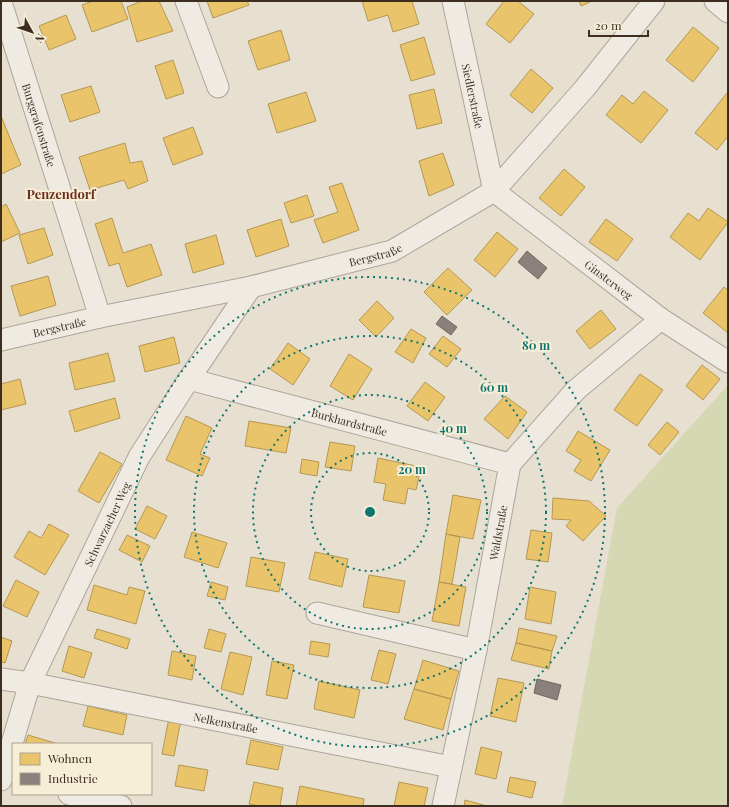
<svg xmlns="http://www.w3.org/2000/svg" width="729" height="807" viewBox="0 0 729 807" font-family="'Playfair Display',serif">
  <rect width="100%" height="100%" fill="#e7e0d1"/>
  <path fill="#d6d7b3" d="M728 385V806H562L617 508Z"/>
  <path fill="#e9c46a" stroke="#b59754" d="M93 1H121L128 19 92 32 82 5Z
    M142 1H159L173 31 137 42 127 7Z
    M207 1H247L249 5 213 18Z
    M362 1H412L419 24 393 32 388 15 368 21Z
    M504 1H518L534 14 510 43 486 24Z
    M579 1H592L581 6Z
    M66 15 76 39 49 50 39 26Z
    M693 27 719 48 693 82 666 60Z
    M281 30 290 60 258 70 248 41Z
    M424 37 435 74 411 81 400 45Z
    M173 60 184 93 166 99 155 66Z
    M531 69 553 88 532 113 510 95Z
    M91 86 100 112 70 122 61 95Z
    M434 89 442 123 417 129 409 95Z
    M644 91 668 110 641 143 606 115 622 95 633 104Z
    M306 92 316 121 277 133 268 104Z
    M727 93 728 94V136L717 150 695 133Z
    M1 116 21 165 1 174Z
    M193 127 203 154 173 165 163 138Z
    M125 143 130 163 142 161 148 181 128 189 124 180 90 190 79 157Z
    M443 153 454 185 429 196 419 161Z
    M564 169 585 187 561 216 539 198Z
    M342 183 359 230 323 243 314 220 338 212 329 187Z
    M307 195 314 216 291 223 284 203Z
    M6 204 20 233 1 242V207Z
    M708 208 728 222 700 260 670 237 688 213 699 221Z
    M112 218 123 253 151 244 162 275 127 287 119 263 109 266 95 224Z
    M281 219 289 246 256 257 247 230Z
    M606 219 633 239 617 261 589 242Z
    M44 228 53 255 28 264 19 235Z
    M497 232 518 249 495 277 474 260Z
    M216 235 224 264 193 273 185 244Z
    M448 268 472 290 447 315 424 292Z
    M48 276 56 305 20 316 11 286Z
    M724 287 728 290V333L703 313Z
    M377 301 394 318 376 337 359 320Z
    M601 310 616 329 590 349 576 331Z
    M411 329 426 338 413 363 395 352Z
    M443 336 461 349 447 367 429 354Z
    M174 337 180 363 145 372 139 346Z
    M288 343 310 359 293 385 270 369Z
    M108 353 115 381 75 390 69 363Z
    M349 354 372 369 353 400 330 386Z
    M702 365 720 379 703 400 686 386Z
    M640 374 663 390 637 426 614 410Z
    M20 379 26 404 1 410V384Z
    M425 382 445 397 428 421 407 406Z
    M505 396 527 412 508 439 484 419Z
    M115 398 120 418 75 432 69 411Z
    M186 416 212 428 200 454 210 458 202 476 166 460Z
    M249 421 291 428 286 453 245 446Z
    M667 422 679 432 660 455 648 445Z
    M578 431 610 450 591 481 574 471 581 460 566 451Z
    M330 442 355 446 351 471 325 467Z
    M100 452 122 464 99 503 78 491Z
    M378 458 421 467 416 490 408 488 405 504 383 500 386 484 374 482Z
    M302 459 319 462 317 476 300 473Z
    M453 495 481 500 473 539 446 534Z
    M553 498 589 501 606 516 583 541 566 526 571 520 552 519Z
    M147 506 167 516 155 539 135 529Z
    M49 524 69 535 45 575 14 557 29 531 41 538Z
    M531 530 552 533 548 562 526 559Z
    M192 532 227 543 218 568 184 557Z
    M446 534 460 537 452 584 439 582Z
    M127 535 150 546 142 562 119 550Z
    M315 552 348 559 342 587 309 579Z
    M251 557 285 563 279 592 246 586Z
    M369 575 405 581 399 613 363 607Z
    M16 580 39 592 27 617 3 606Z
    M211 582 228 587 225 600 207 596Z
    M439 582 466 587 459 626 432 621Z
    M94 585 127 595 129 587 145 591 136 624 87 610Z
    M530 587 556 592 551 624 525 619Z
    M519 628 557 636 552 651 516 643Z
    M97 629 130 639 127 649 94 638Z
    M209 629 226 634 221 652 204 648Z
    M1 637 12 641 5 663 1 662Z
    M311 641 330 644 328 657 309 654Z
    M516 643 552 651 549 669 511 660Z
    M69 646 92 653 84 678 62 671Z
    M379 650 396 654 388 684 371 680Z
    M172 651 196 656 192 680 168 675Z
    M230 652 252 657 243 695 221 689Z
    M423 660 459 671 451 699 414 689Z
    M272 661 294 665 287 699 266 695Z
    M498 678 524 683 516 722 490 716Z
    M319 681 360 690 354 718 314 709Z
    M414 689 451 699 443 730 404 719Z
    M88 706 127 715 123 735 83 726Z
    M169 718 181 720 174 756 162 754Z
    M28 735 55 743V744H25Z
    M251 740 283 747 278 770 246 764Z
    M481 747 502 752 496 779 475 774Z
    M179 765 208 770 204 791 175 786Z
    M510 777 536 782 532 798 507 792Z
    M254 782 283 788 280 806H260L249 804Z
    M399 782 428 788 424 806H394Z
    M300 786 364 799 363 806H296Z
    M465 800 487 806H464Z"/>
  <path fill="#8a817c" stroke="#736860" d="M527 251 547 268 538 279 518 262Z
    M442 316 457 327 451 335 436 324Z
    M537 679 561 685 557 700 534 693Z"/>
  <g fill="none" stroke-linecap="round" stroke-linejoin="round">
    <defs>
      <g id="minor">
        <path d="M186 1 218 87"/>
        <path id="s1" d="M453 1 494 191"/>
        <path d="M715 1 728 12"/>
        <path id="s2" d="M1 2 100 317"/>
        <path id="s3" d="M494 191 661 319 728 362"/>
        <path id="s4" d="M1 340 100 317 251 287 392 251 494 191 585 88 654 1"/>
        <path id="s5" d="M189 379 510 464"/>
        <path d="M317 613 476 650"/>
        <path id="s6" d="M1 679 30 683 451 767"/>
        <path id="s7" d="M1 780 30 683 139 457 189 379 251 287"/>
        <path d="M69 794 121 806"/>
        <path id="s8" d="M443 806 476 650 510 464 576 390 661 319"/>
      </g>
    </defs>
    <use href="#minor" stroke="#ada599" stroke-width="23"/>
    <use href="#minor" stroke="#efebe3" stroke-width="21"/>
  </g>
  <g fill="none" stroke="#0f766e" stroke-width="2" stroke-dasharray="2 4">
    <circle cx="370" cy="512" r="59"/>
    <circle cx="370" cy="512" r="117"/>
    <circle cx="370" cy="512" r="176"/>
    <circle cx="370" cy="512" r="235"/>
  </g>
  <g text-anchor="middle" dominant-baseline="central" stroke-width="4" stroke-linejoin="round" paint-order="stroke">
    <g font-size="11" fill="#3d2e20" stroke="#f7eed8">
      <text stroke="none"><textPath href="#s1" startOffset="97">Siedlerstraße</textPath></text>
      <text stroke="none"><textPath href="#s2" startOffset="129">Burggrafenstraße</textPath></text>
      <text stroke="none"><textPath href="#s4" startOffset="384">Bergstraße</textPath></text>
      <text stroke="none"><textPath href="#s3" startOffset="145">Ginsterweg</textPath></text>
      <text stroke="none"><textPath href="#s4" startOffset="60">Bergstraße</textPath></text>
      <text stroke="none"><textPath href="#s5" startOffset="166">Burkhardstraße</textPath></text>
      <text stroke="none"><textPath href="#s7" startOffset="278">Schwarzacher Weg</textPath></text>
      <text stroke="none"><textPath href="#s8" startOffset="279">Waldstraße</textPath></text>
      <text stroke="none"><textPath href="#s6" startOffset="229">Nelkenstraße</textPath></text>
    </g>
    <g font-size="13" font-weight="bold" fill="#6b2e1e" stroke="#f7eed8">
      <text x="61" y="193">Penzendorf</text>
    </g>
  </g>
  <circle cx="370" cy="512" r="6" fill="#0f766e" stroke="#f7eed8" stroke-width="2"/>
  <g font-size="12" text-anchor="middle" font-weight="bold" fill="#0f766e" stroke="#f7eed8" stroke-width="4" stroke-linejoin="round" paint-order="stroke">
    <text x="536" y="350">80 m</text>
    <text x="494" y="392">60 m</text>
    <text x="453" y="433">40 m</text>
    <text x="412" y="474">20 m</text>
  </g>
  <rect width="729" height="807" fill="none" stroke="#3d2e20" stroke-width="4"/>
  <rect x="12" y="743" width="140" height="52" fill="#f7eed8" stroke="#ada18e"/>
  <rect x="20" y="753" width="20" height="12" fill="#e9c46a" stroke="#ada18e"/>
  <text x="48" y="763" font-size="12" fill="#3d2e20">Wohnen</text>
  <rect x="20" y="773" width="20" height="12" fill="#8a817c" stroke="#ada18e"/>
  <text x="48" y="783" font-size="12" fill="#3d2e20">Industrie</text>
  <g transform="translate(32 32) rotate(130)" stroke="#f7eed8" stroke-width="3" paint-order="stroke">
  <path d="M0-3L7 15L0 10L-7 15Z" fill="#3d2e20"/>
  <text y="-6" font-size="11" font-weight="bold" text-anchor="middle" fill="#3d2e20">N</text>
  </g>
  <path d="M589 30v6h59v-6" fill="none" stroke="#3d2e20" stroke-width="2"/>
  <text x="595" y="30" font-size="12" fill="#3d2e20" stroke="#f7eed8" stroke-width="3" paint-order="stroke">20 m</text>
</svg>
